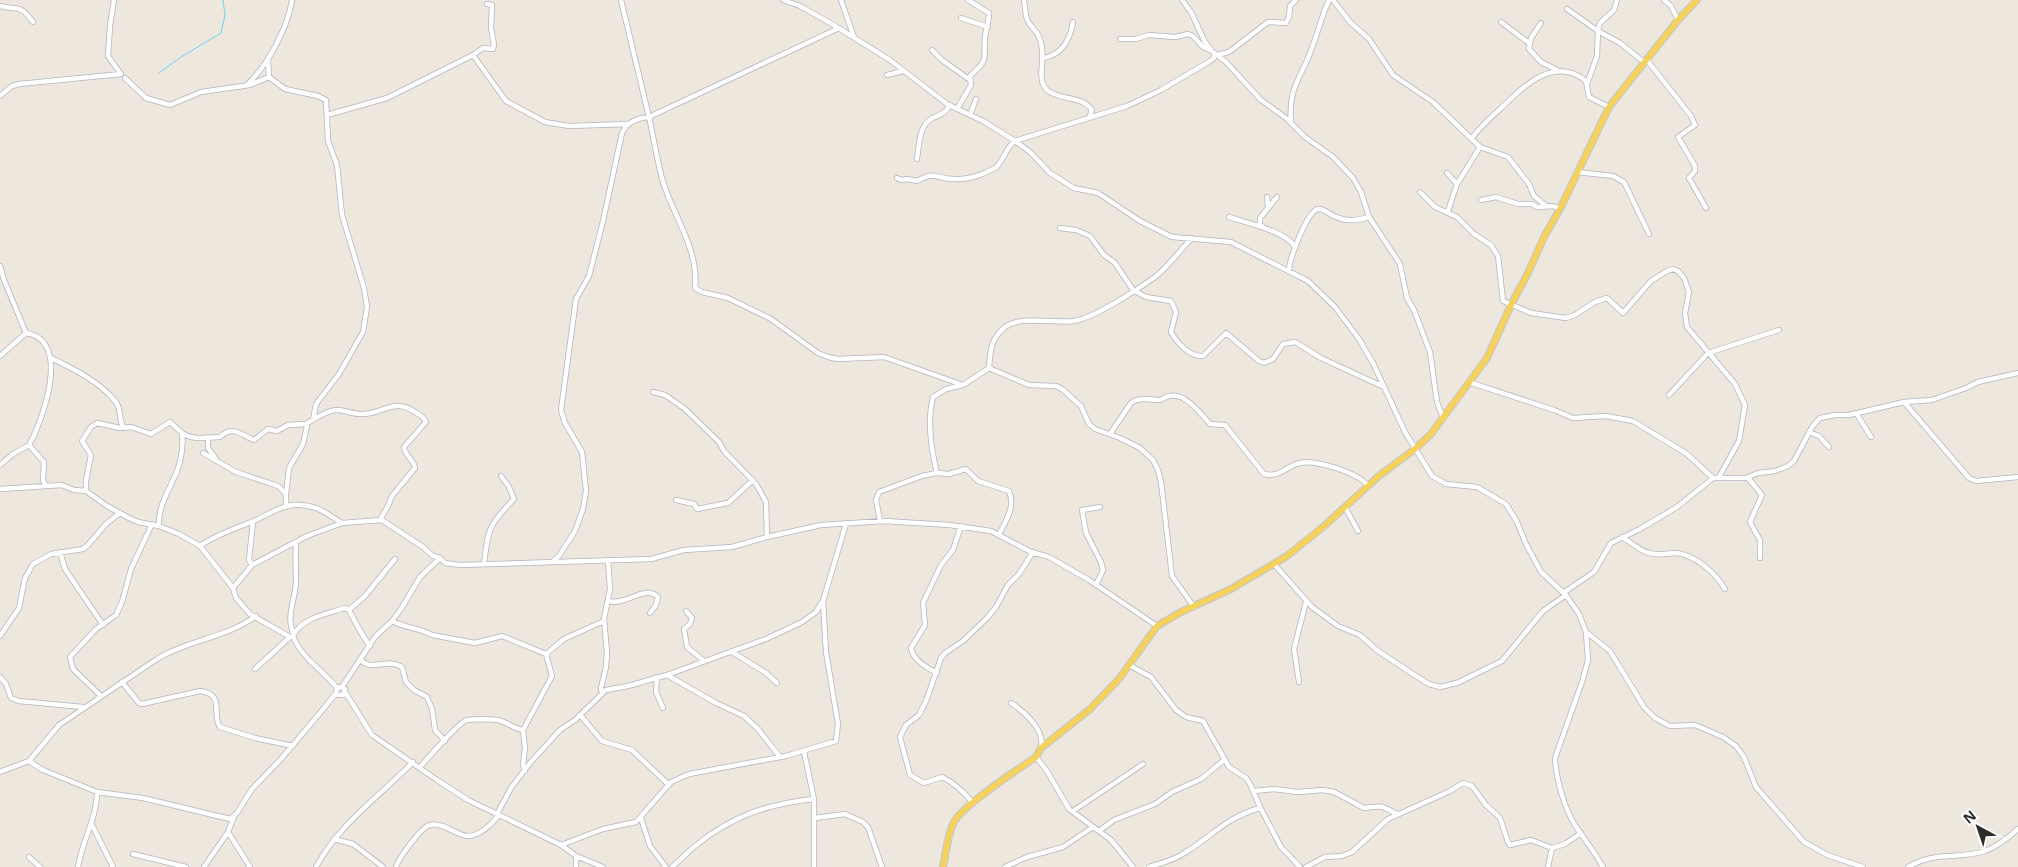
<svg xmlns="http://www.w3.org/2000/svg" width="2018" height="867" viewBox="0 0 2018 867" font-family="'Noto Sans',sans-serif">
  <rect width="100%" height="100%" fill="#eee7dd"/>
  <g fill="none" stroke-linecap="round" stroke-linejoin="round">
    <path stroke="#6dd0f4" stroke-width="1" d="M159 73 181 57 221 33 225 15 223 0"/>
    <defs>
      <path id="minor" d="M783 0 800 6 832 24 890 60 947 104 983 121 1015 141 1030 152 1050 173 1074 188 1098 193 1140 221 1172 237 1231 242 1308 281 1335 307 1359 339 1373 363 1405 432 1432 476 1446 484 1477 487 1506 504 1517 522 1526 544 1541 572 1566 595 1579 614 1586 632 1610 651 1644 707 1655 718 1670 726 1695 725 1723 737 1736 746 1744 757 1756 787 1804 842 1827 855 1863 867
        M841 0 854 37
        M1024 0C1025 6 1025 13 1027 19 1032 31 1040 30 1042 49 1044 61 1037 81 1047 90 1060 101 1082 95 1092 110L1089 118
        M1182 0 1191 12 1205 42 1212 51 1226 62 1261 100 1286 118 1305 137 1333 157 1353 178 1361 192 1369 217 1400 264 1407 298 1414 310 1430 352 1437 402 1443 418
        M1333 0 1350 22 1369 39 1393 75 1433 102 1480 147 1508 157 1529 184 1534 196 1545 205
        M1664 0 1671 6 1678 20
        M0 6C19 11 19 3 33 22
        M1567 9 1598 31 1620 43 1645 63
        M961 18 988 27
        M1501 22 1529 43
        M1541 23 1531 38 1529 49 1541 62 1559 71
        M839 28 649 117C654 139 657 161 663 182 674 217 699 250 695 288L702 292 728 298 771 319 818 353 828 357 838 359 884 357 963 385
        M1120 39H1136L1149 35 1175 37 1188 34 1193 36 1203 47 1212 51
        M932 50 942 60 970 80
        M473 55 506 101 545 122 569 126 628 124
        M1217 55 1229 52 1268 22 1286 23 1289 17 1290 6 1296 0
        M1043 58C1062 55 1070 40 1073 22
        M268 60 269 77
        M1647 60 1691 116 1695 125 1678 137 1695 166V171L1689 178 1706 208
        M887 75 903 71
        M269 77 285 89 318 96 326 100 328 141 337 165 342 215 364 288 367 307 363 332 339 374 316 404 313 420
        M125 78 146 98 170 105 201 92 250 85 269 77
        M1587 84 1597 56 1598 31 1600 23 1614 10 1617 0
        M247 85C267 66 288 28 292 0
        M0 96 12 86 19 84 121 74 108 56 110 26 114 0
        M957 109 971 85 970 76C990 58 983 60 985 37 986 29 989 22 989 13L968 0
        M327 115 387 98 473 55 483 48 493 49 494 45 491 28 492 5 487 4
        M970 115 976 99
        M1291 122C1288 87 1301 79 1312 48 1318 32 1322 15 1329 0
        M1472 138C1480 127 1489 119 1499 110 1521 89 1553 54 1586 81L1589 97 1609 107
        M917 159C919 146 919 126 931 119 940 114 944 115 950 105
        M1577 172 1613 176 1624 182 1649 234
        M1447 173 1457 184 1448 211
        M897 178 901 180 907 179 917 181C936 170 934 179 954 179 967 180 983 175 995 168 1003 163 1005 148 1015 141L1127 106 1161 90 1210 61 1214 58V53
        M1457 184 1480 147
        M1420 192 1435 207 1457 217 1474 234 1491 245 1498 256 1503 301 1531 313 1566 318 1575 315 1595 302 1607 298 1623 313 1651 281 1667 271 1673 269 1678 271 1684 278 1689 292 1685 313 1687 327 1735 384 1745 405 1739 441 1719 477
        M1267 197 1268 206
        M1481 200 1496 197 1518 204H1532L1537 207 1553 206 1560 209
        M1229 217C1247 223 1286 231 1295 247
        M1263 227 1260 224V218L1277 197
        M1060 228 1076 230 1090 236 1104 255 1115 263 1133 290 1146 297 1171 301 1176 312 1171 332C1177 343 1190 357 1203 356L1226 333 1259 361 1264 363 1273 359 1283 344 1295 342 1321 358 1384 387
        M0 266 4 280 26 333
        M1289 271C1289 260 1307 211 1318 209 1323 208 1328 213 1332 215 1345 222 1356 221 1369 217
        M0 356 26 333C72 340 43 420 29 445L44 462 43 481 46 485
        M51 358C74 369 100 382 116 402 122 410 118 420 124 428
        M989 368 1029 385 1056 386 1062 389 1081 406 1089 424 1095 429 1120 438 1140 448 1153 460 1158 470 1161 482 1172 576 1194 607
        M989 368C990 351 991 338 1005 327 1022 315 1054 324 1074 321 1094 318 1137 290 1155 277 1166 269 1181 249 1192 238
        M1469 382 1554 410 1573 418 1606 416 1633 421 1687 454 1713 478
        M653 392 665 395 685 409 719 442 724 451 756 484 766 502 767 537
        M1669 395 1708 353 1779 330
        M1904 402 1969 478 1976 481 2018 477
        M1856 413 1871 437
        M306 424C314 419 327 410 337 410 346 410 354 415 364 414 384 413 394 398 415 412 420 415 424 417 426 422L404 447C405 456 414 460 415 468L392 496 388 506 381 518 382 520
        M1809 432 1819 436 1829 447
        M182 433C194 441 206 437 220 437 233 424 240 435 254 440L268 429 277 431 288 425 306 424 307 426 303 444 289 468 286 494
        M1110 434 1131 403C1139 397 1149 399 1158 400 1163 400 1164 397 1169 396 1185 392 1201 414 1210 424L1225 425 1264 474C1280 478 1286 466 1300 463 1315 459 1359 473 1368 486
        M208 438V448L216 459
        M203 453 236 472 278 486 286 494V507
        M0 465 13 454 29 445
        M937 473C931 449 927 421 933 397L946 389 963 385 989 368
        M1748 478 1762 495 1750 522 1760 540V558
        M0 489 62 485 74 490 86 491 107 506 129 518 138 522 159 526 179 534 200 546 233 588 236 598 250 614 290 637 293 636C301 658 323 670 337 688
        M86 491V481L91 455 82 441 91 427 97 423 120 428 131 427 151 434 170 422 182 433C184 448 180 467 173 480 166 496 158 508 159 526
        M676 500 694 504 697 509 728 503 753 480
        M1345 507 1358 531
        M880 521 876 500 879 492 922 476 937 473 949 474 966 469 978 481 1009 491C1016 508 1005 521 999 535
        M1622 537C1631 542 1638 550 1649 553 1658 556 1667 553 1676 553 1696 555 1715 573 1725 589
        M200 546C217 534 237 528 256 520 269 514 286 503 300 505 319 506 327 514 342 523
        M60 552 65 569 103 625
        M553 561 559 556 575 531 583 509 586 491 582 452 565 423 561 410 576 299 589 276 603 221 622 133C627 122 637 118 649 117L621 0
        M484 564C488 528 489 525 514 499L509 487 501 476
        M1274 564 1312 607 1338 626 1360 635 1378 651 1416 676 1429 684 1440 687 1457 683 1502 661 1543 611 1566 595
        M252 565 249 560 253 521
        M1096 585 1103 570 1101 562 1086 533 1082 510 1100 507
        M233 588 252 565 307 536 342 523 382 520 423 547 433 556 440 558
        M1562 592 1566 591 1594 572 1611 543 1640 529 1677 507 1713 478H1746L1758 473 1775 471 1788 466 1794 461 1812 427 1820 418 1835 415H1849L1904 402 1932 400 1966 388 1978 382 2018 373
        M608 601C627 606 644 584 658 597L656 605 650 613
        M346 609H350L365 596 395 559
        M686 611 692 618 690 624 684 629 687 647 704 661
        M392 621C405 628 420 628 432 635L475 643 502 636 546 654 552 676 523 730
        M1586 632 1588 660 1582 682 1555 758C1556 779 1564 807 1575 825 1584 839 1595 852 1603 867
        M293 633C286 617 295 600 296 582 296 569 295 556 296 542
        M0 636 19 608 25 578 33 564 51 554 83 549 88 545 106 524 120 513
        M293 636C301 618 327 614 345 608L348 609C356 622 361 635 370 646
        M732 652 766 673 777 683
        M546 654 564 639 604 621
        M360 659C372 673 386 657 402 667L406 682 414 690 427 697 432 709 435 730 445 741
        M1129 665 1151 677 1176 710 1186 717 1203 721 1229 767 1246 778 1250 784 1261 809 1281 847 1300 867
        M255 669 290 637
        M937 673C926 667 913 660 911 648L925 625 923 603 941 565 953 550 961 526
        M667 675 716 703 744 716 758 729 780 757
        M0 677 6 684 11 698 19 701 83 707
        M657 677 656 692 663 708
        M122 682 139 703 142 704 200 691C226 694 211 715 220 727L255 738 293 746
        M1299 682 1294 649 1306 602
        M342 687 375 637 392 621 401 609 420 577 440 558 445 563 460 565 651 559 684 550 732 547 767 537 821 525 884 521 950 525 991 531 1031 552 1049 557 1089 580 1157 626
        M345 692 372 735 437 780 468 800 561 845 576 856 603 867
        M602 693 601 688 606 667 607 652 604 619 610 589 608 560
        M101 696 73 669 70 657 96 629 116 615 122 602 131 569 152 524
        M1011 703C1025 712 1045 730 1041 748
        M580 715 602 741 632 750 669 785
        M1036 757 1047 771 1069 809 1111 840 1133 867
        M29 761 59 725 157 659C188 640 226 638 256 616
        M420 767C427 759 459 722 467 720 472 719 492 719 498 720 507 722 514 729 523 730L525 748 523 765 525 771
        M0 772 29 761 43 770 97 792 143 798 230 819 237 813 252 789 281 759 325 707 336 693 337 688 341 687 345 689 343 695H338L336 693
        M1254 791 1274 789 1298 792 1323 790 1334 792 1364 808C1383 806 1378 804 1397 814
        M814 799V867
        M973 803C964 792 955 783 942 777L924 783 910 775 900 737 906 725 919 715 926 701 941 658 945 653 963 641 987 618 996 607 1008 585 1019 574 1033 552
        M1073 811 1143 764
        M497 814 511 788 530 763 560 730 575 720 606 690 628 686 667 675 766 639 802 622 816 612 822 602
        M641 818 650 846 666 867
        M815 818 845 814 863 822 868 827 882 867
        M91 823 113 867
        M1099 831 1114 820 1155 804 1172 792 1201 779 1224 760
        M228 832 250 867
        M334 839 353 844 383 867
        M561 845 603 829 636 822 671 782 689 774 786 756 836 741 838 724 826 652 823 601 846 524
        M133 854 186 867
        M29 857 40 867
        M78 867C82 841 97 818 97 792
        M204 867 228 832 234 817
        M316 867C339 824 379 797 413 762
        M396 867C399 858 421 827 430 825 433 824 438 825 442 826 449 828 461 836 467 836 480 837 492 823 499 815
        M576 867V856
        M672 867C680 860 687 853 695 846 732 816 767 804 814 799L804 752
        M1005 867 1027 857 1063 847 1093 827
        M1149 867C1162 863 1175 860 1186 852 1215 834 1225 818 1260 808
        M1306 867 1325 857 1342 856 1352 852 1388 819 1450 791 1463 783 1472 786 1486 805 1500 818 1508 842 1510 845 1531 840 1552 848
        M1548 867 1552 848 1565 844 1581 833
        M1908 867C1937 850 1957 860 1985 851 1996 847 2009 837 2018 829"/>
      <path id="major" d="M943 867C946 853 947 835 954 822 963 805 1017 770 1036 757L1041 748 1089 710 1119 679 1157 626 1181 612 1231 589 1287 556 1323 527 1380 475 1415 449 1431 434 1487 358 1511 305 1528 273 1544 237 1560 209 1609 107 1678 20 1697 0"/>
    </defs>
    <use href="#minor" stroke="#b2b4c0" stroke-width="6"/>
    <use href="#major" stroke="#c8c8c8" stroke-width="8"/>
    <use href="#minor" stroke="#fff" stroke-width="4.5"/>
    <use href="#major" stroke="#f6d25a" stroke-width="5.5"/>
  </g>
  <g transform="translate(1978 827) rotate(320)" stroke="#ffffff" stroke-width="4" paint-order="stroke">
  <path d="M0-4L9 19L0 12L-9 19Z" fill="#2c2c2c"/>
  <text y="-8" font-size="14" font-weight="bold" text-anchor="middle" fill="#2c2c2c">N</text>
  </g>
</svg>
